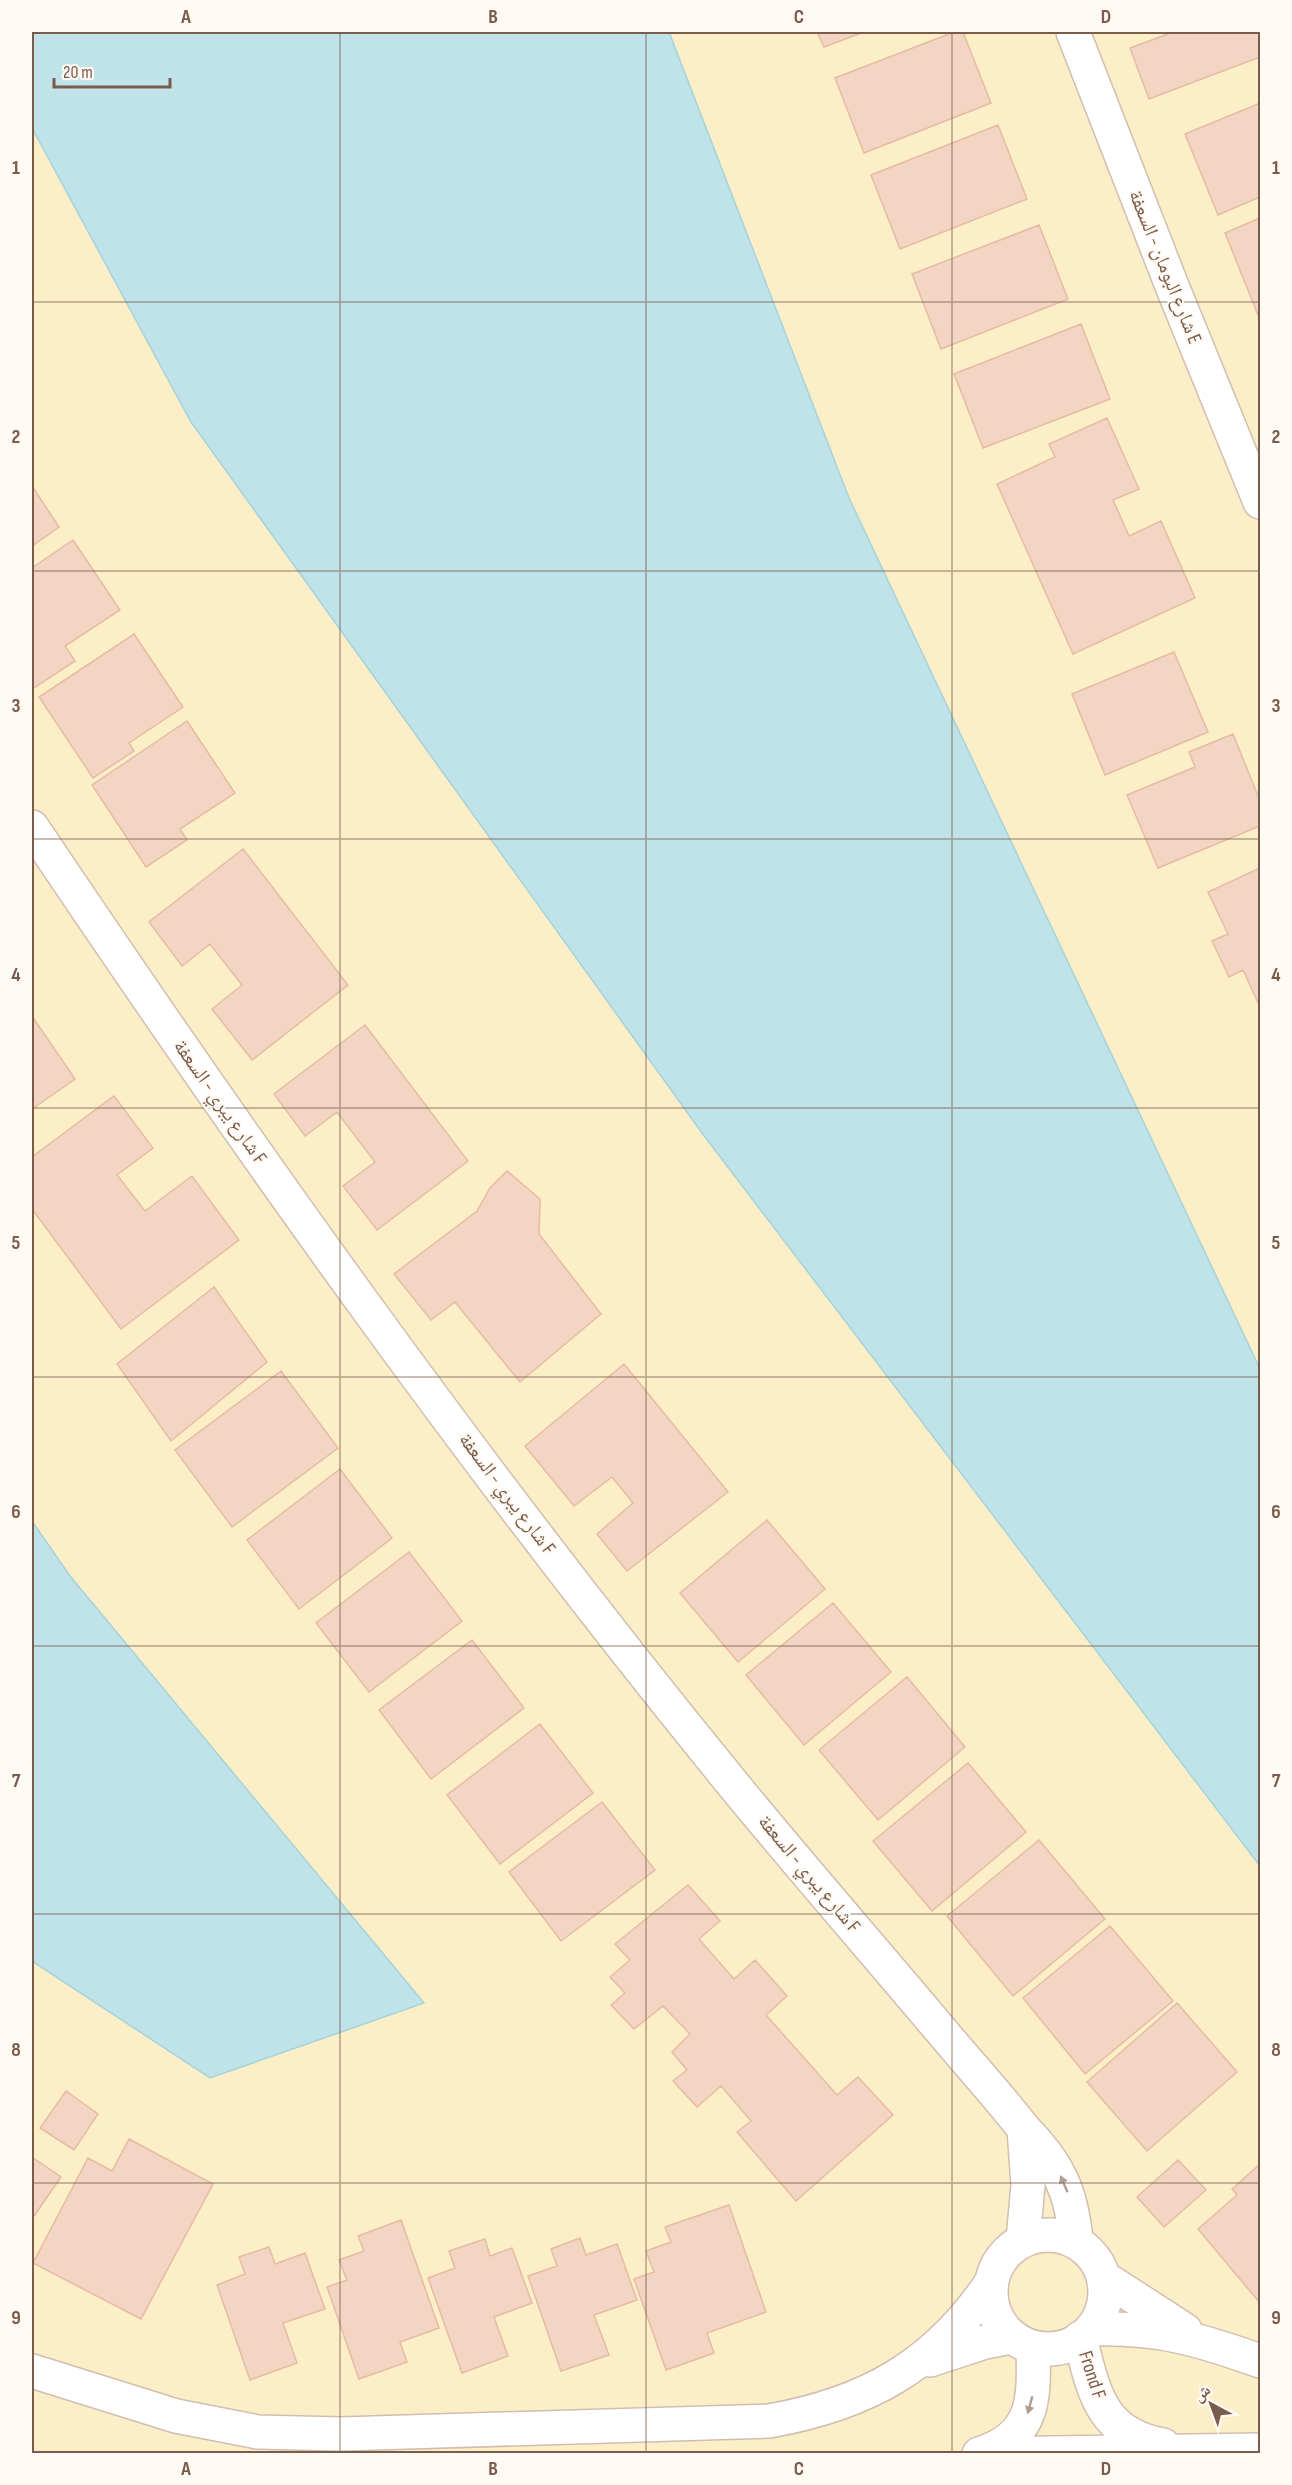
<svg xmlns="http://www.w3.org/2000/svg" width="1292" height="2485" viewBox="0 0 1292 2485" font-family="'Sofia Sans Condensed','Noto Naskh Arabic',sans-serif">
  <rect width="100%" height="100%" fill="#fdf6ec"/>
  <path fill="#fcefc7" d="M669 32H1260V1369L849 498Z
    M32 128 191 423 702 1133 1260 1866V2453H32V1961L210 2078 70 1576 32 1521Z"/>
  <path fill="#bfe3e8" stroke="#a5d3da" stroke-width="1.5" d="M32 32H669L849 498 1260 1369V1866L702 1133 191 422 32 128Z
    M32 1521 70 1576 424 2003 210 2078 32 1961Z"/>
  <path fill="#f3d5c3" stroke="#e6bba3" stroke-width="1.5" d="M817 32H864L824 47Z
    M954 32H963L991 103 864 153 835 78Z
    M1167 32H1258L1260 38V57L1149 99 1130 48 1168 34Z
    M1260 103V197L1218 215 1185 134Z
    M998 125 1027 199 900 249 871 175Z
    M1260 218V320L1225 233Z
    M1039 225 1068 299 941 349 912 274Z
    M1081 324 1110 399 983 448 954 374Z
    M1107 418 1139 489 1113 500 1129 536 1161 521 1195 598 1073 654 997 484 1055 457 1049 444Z
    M32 486 59 527 32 546Z
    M73 540 120 610 65 646 75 661 34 688 32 684V568Z
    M134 634 183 707 129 743 134 751 93 778 39 697Z
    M1174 652 1208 732 1105 775 1072 694Z
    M187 721 235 793 180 829 187 840 146 867 92 785Z
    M1233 734 1260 801V826L1158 868 1127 795 1195 767 1189 752Z
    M243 849 348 985 252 1060 212 1009 242 985 210 944 182 966 149 922Z
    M1260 868V1007L1243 970 1229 977 1212 941 1228 934 1208 892Z
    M32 1016 75 1079 32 1109Z
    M365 1025 468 1161 377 1230 343 1186 375 1162 337 1112 305 1136 274 1094Z
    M114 1096 153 1148 117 1175 145 1211 192 1176 239 1240 121 1329 32 1209V1157Z
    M507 1171 540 1199 539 1234 601 1314 520 1382 455 1302 431 1320 394 1274 477 1211 490 1188Z
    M214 1287 267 1362 171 1441 117 1364Z
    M624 1364 728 1492 627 1571 597 1534 633 1503 612 1477 574 1506 525 1446Z
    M281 1371 338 1448 232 1527 175 1450Z
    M340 1469 392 1538 299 1609 247 1540Z
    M767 1520 825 1589 738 1662 680 1593Z
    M409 1552 462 1621 369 1692 316 1623Z
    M833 1603 891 1672 804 1745 746 1675Z
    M472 1640 524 1708 431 1779 379 1710Z
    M907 1677 965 1747 878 1820 819 1750Z
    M540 1724 593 1793 500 1864 447 1795Z
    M968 1763 1026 1832 932 1911 873 1841Z
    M602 1802 655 1870 561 1941 509 1872Z
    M1039 1840 1105 1919 1013 1996 947 1916Z
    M688 1885 720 1921 699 1939 734 1979 755 1960 787 1996 766 2015 837 2095 858 2077 893 2115 796 2201 737 2132 751 2121 721 2086 697 2107 673 2081 687 2070 672 2052 690 2034 663 2006 634 2029 611 2005 625 1993 610 1977 630 1960 615 1944Z
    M1110 1926 1173 2001 1085 2074 1023 1998Z
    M1177 2003 1237 2072 1147 2151 1087 2082Z
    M66 2091 98 2114 74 2150 40 2128Z
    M129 2139 213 2184 141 2319 33 2263 88 2158 112 2171Z
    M32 2157 61 2177 32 2219Z
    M1178 2160 1206 2190 1164 2227 1137 2197Z
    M1259 2165 1260 2167V2303L1198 2229 1237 2195 1232 2189Z
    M729 2205 766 2312 707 2333 714 2353 666 2370 634 2279 654 2272 646 2251 671 2242 665 2227Z
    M401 2220 439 2328 400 2342 407 2362 359 2379 327 2287 347 2280 339 2260 364 2251 358 2236Z
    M580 2238 586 2255 617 2244 637 2300 594 2315 609 2355 561 2371 528 2276 557 2266 551 2249Z
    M485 2239 490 2256 512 2248 532 2303 494 2317 508 2356 462 2373 428 2278 455 2268 449 2251Z
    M269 2247 275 2264 305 2253 325 2309 283 2323 297 2363 250 2380 217 2285 245 2274 239 2257Z"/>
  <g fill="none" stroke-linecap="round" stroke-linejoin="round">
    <defs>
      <path id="minor" d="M1073 32 1172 286 1260 502
        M32 827C252 1155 482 1477 732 1783 800 1866 870 1946 939 2028 967 2062 997 2094 1024 2129 1058 2163 1072 2192 1076 2241
        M991 2292a57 57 0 1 1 114 0a57 57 0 1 1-114 0Z
        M1023 2240 1028 2185 1024 2129
        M1103 2277 1185 2330
        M1091 2329C1158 2327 1198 2339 1260 2361
        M1080 2338C1094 2392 1100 2434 1163 2445
        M930 2360 985 2342 1012 2337
        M32 2371 176 2416 258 2432 341 2434 769 2421C866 2404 935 2366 991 2283
        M982 2453C1037 2435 1034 2395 1033 2347
        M979 2454 1260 2450"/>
    </defs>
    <use href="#minor" stroke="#d1beb0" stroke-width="36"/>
    <use href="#minor" stroke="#fff" stroke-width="33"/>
  </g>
  <defs><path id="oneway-solid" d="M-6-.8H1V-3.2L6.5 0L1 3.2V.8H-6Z" transform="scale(1.5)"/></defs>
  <g fill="#af9d94">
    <use href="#oneway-solid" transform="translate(1064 2184) rotate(-113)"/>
    <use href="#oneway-solid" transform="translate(1030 2405) rotate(105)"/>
  </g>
  <path fill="none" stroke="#7a5c4d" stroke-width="1.5" stroke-opacity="0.55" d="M340 32V2454M646 32V2454M952 32V2454M32 302H1260M32 571H1260M32 839H1260M32 1108H1260M32 1377H1260M32 1646H1260M32 1914H1260M32 2183H1260"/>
  <g text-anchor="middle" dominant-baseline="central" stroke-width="4.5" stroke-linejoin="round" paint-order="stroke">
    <g font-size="20" fill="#7a5c4d" stroke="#fffaf3">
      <text transform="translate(1165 267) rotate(68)">شارع البومان - السعفة E</text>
      <text transform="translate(220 1102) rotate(55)">شارع يبري - السعفة F</text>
      <text transform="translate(507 1494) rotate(53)">شارع يبري - السعفة F</text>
      <text transform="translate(809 1874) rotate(50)">شارع يبري - السعفة F</text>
      <text transform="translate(1092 2375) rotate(72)">Frond F</text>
    </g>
  </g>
  <rect width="1292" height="2485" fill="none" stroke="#fffaf3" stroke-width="66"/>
  <g transform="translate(1211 2404) rotate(319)" stroke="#fffaf3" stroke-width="4.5" paint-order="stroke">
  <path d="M0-4.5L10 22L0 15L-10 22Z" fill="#7a5c4d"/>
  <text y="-9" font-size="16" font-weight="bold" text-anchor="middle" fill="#7a5c4d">ش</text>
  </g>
  <path d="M54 78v9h116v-9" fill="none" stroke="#7a5c4d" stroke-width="3"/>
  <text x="63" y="78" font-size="18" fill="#7a5c4d" stroke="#fffaf3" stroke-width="4.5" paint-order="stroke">20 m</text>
  <rect x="33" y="33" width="1226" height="2419" fill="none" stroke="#7a5c4d" stroke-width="2"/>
  <g font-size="20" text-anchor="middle" font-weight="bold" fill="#7a5c4d">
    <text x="186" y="23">A</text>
    <text x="493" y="23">B</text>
    <text x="799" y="23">C</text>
    <text x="1106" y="23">D</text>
    <text x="16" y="174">1</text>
    <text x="1276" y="174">1</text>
    <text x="16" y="443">2</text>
    <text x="1276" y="443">2</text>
    <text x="16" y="712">3</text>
    <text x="1276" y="712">3</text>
    <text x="16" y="981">4</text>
    <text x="1276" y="981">4</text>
    <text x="16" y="1249">5</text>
    <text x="1276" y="1249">5</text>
    <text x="16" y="1518">6</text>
    <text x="1276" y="1518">6</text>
    <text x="16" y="1787">7</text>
    <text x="1276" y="1787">7</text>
    <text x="16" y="2056">8</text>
    <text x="1276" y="2056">8</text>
    <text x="16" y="2324">9</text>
    <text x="1276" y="2324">9</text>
    <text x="186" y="2475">A</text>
    <text x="493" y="2475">B</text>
    <text x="799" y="2475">C</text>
    <text x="1106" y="2475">D</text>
  </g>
</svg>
